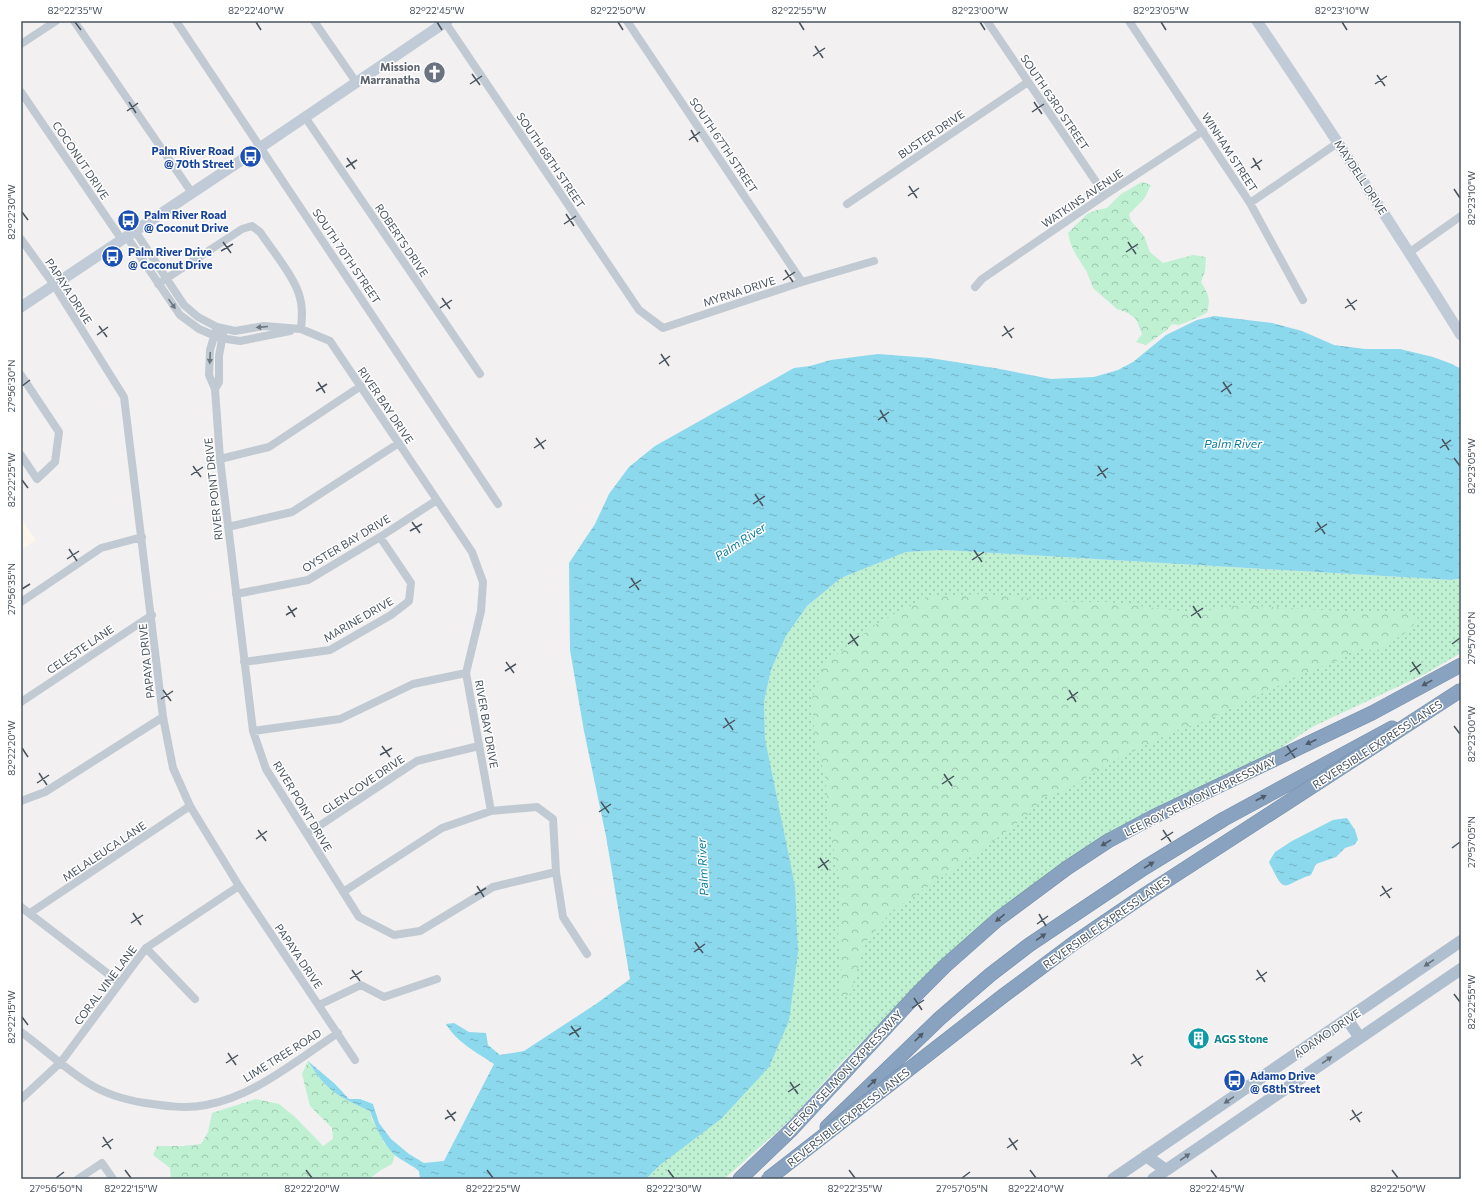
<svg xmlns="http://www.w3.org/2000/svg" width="1482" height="1200" viewBox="0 0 1482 1200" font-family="Commissioner,sans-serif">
  <defs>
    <pattern id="grass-dots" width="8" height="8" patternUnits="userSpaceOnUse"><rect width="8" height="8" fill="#bff0d2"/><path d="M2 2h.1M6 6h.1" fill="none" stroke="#9dc5ae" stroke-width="1.8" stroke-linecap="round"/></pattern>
    <pattern id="forest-crowns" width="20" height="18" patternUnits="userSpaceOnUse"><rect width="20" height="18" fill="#bff0d2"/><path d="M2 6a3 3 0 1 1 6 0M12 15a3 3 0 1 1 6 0" fill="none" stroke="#9dc5ae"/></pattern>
    <pattern id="water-ripples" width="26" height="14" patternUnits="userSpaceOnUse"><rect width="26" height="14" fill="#8cd8ed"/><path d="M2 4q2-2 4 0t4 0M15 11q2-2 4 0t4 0" fill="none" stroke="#74b2c3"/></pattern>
  </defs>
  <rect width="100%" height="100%" fill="#f2f0f0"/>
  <path fill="#fcf7ea" d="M21 518 36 540 21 550Z"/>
  <path fill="url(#grass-dots)" d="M943 550 1452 580 1461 578V653L1425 674 1312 727 1269 756 1139 828 1054 883 897 1006 840 1064 789 1121 724 1179H646L660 1165 765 739 764 702 771 670 786 636 807 606 841 578 906 552Z"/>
  <path fill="url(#forest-crowns)" d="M1142 182 1151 185 1144 199 1129 214 1131 221 1144 236 1150 252 1163 263 1193 255 1206 257 1205 271 1201 282C1208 294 1211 298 1207 312 1204 315 1182 324 1179 325 1176 325 1174 324 1172 324L1167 330 1146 345 1136 342 1142 334 1136 319 1128 313 1117 309 1093 288 1087 272 1076 255 1070 242 1068 233 1087 214 1097 210 1107 208 1121 194Z
    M984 594 1070 602H1107L1194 613 1239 605 1339 611H1400L1418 618 1410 630 1376 651 1362 649 1349 653 1336 661 1303 674 1207 720 1175 731 1103 766 1066 791 1043 797 1030 813 987 846 892 911 865 943 850 994 838 998 842 974 838 938 841 886 832 841 825 777 815 740 812 699 824 664 882 620 931 596Z
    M308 1061C326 1091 339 1097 370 1111L372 1120 379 1131 384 1143 395 1155 392 1164 381 1170 369 1179H171L170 1168 153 1155 157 1146H183L201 1144 208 1132 212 1113 256 1099 279 1104 294 1116 323 1146 333 1139 332 1128 310 1106 302 1074Z"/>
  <path fill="url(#water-ripples)" d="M1214 316 1272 323 1302 331 1334 345 1365 349H1400L1433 357 1452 364 1461 369V578L1452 580 943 550 906 552 841 578 807 606 786 636 771 670 764 702 765 739 795 886 798 952 789 1021 769 1067 721 1119 660 1165 646 1179H420L419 1171C412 1165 402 1161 395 1155 385 1147 374 1124 370 1111 339 1097 326 1091 308 1061L335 1084 349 1099H360L373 1104 379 1123 391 1139 409 1154 424 1163 444 1161 494 1064C478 1053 457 1043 446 1024L454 1023 469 1032 486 1033 488 1045 500 1055 524 1051 596 1004 630 979 606 836 584 731 570 650 569 563 595 524 609 494 629 467 655 446 794 368 810 366 831 360 878 354 930 358 1000 369 1051 379 1094 377 1118 370 1133 362 1166 335 1197 320Z
    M1347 818 1355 830 1358 840 1354 845 1345 848 1336 857 1316 864 1311 875C1281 885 1286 897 1269 862L1275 852 1292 841 1333 820Z"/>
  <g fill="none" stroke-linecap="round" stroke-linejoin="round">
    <defs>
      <path id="highway" d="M827 1127 939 1019 990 975 1029 945 1144 868 1224 819 1392 728
        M740 1179 792 1129 918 993 945 966 997 920 1067 868 1108 841 1153 817 1372 713 1461 665"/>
    </defs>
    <use href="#highway" stroke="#738dab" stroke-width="15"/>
    <path stroke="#c1cad2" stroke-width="8" d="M74 21 192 193
      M176 21 498 504
      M314 21 356 82
      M627 21 802 282
      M987 21 1105 195
      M1129 21 1250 203 1303 300
      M445 22 639 310 663 328 802 282 874 261
      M21 44 56 21
      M21 92 122 240
      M305 117 480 374
      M1250 203 1339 142
      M847 204 1028 82
      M135 231 184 305 198 317 217 327 235 331 264 326 301 329 330 341 472 552 483 582 481 611 466 673 491 811
      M127 237 180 315 199 329 220 338 240 341 290 331
      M21 239 54 285 124 397 163 717 173 768 190 806 239 886 355 1060
      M1410 252 1461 216
      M158 284 242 229 252 226 260 232C272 250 296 279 300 298 303 308 302 318 301 329
      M975 287 982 279 1105 195 1203 131
      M217 327 210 350 209 375 215 389 220 459 253 731 266 769 359 917 394 935 420 931 493 887 556 872
      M21 375 59 432 55 462 37 479 21 455
      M215 389 219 382V356L223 334
      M220 459 269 447 361 386
      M228 527 292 512 399 443
      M236 594 308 580 380 537 437 500
      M21 602 101 548 142 537
      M244 662 330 650 391 615 409 601 411 583 380 537
      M21 702 152 615
      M253 731 340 719 413 684 466 673
      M21 801 45 792 163 717
      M307 834 417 761 479 746
      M343 892 442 828 491 811 537 807 553 819 556 872 563 917 587 954
      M21 907 120 983
      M30 913 190 806
      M146 948 195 999
      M319 1005 361 985 384 997 437 979
      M21 1032C43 1048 66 1069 88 1083 105 1094 126 1100 145 1103 165 1106 186 1109 206 1105 255 1096 297 1060 338 1033
      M21 1099 61 1062 146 948 239 886
      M78 1179 102 1163 113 1179"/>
    <path stroke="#c1cbd7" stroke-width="11" d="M1257 21C1327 125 1395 229 1461 335
      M21 307 261 147 447 21"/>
    <path stroke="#b0bfcf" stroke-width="12" d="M1347 1019 1360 1038
      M1146 1156 1166 1170
      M1113 1179 1461 941
      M1153 1179 1461 969"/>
    <use href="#highway" stroke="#88a2bf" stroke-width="14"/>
    <defs>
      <path id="highway-bridge" d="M768 1179 1003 996 1074 943 1146 894 1461 690"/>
    </defs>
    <use href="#highway-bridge" stroke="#738dab" stroke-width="15" stroke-linecap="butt"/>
    <use href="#highway-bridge" stroke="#88a2bf" stroke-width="14"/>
  </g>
  <defs><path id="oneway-solid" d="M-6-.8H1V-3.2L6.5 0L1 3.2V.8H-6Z"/></defs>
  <g fill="#6c7781">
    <use href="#oneway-solid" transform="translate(172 304) rotate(55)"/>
    <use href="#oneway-solid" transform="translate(262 327) rotate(175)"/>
    <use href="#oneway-solid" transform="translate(210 358) rotate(93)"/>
  </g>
  <g fill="#4e5b68">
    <use href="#oneway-solid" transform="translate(1427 683) rotate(151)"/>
    <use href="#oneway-solid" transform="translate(1311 742) rotate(155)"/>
    <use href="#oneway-solid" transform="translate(1261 798) rotate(-28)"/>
    <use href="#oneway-solid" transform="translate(1106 843) rotate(149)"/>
    <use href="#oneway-solid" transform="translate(1149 865) rotate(-32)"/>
    <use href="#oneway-solid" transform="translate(1000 918) rotate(141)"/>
    <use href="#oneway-solid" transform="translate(1041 937) rotate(-35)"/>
    <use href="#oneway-solid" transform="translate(919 1037) rotate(-44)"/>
    <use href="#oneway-solid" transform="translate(872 1083) rotate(-44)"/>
  </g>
  <g fill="#626e7a">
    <use href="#oneway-solid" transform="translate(1429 963) rotate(146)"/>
    <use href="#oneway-solid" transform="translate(1327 1060) rotate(-34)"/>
    <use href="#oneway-solid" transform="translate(1229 1100) rotate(146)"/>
    <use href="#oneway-solid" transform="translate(1185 1157) rotate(-34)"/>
  </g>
  <path fill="none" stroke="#48535e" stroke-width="1.5" d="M75 22 81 30M256 22 261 30M437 22 442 30M618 22 623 30M799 22 804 30M980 22 985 30M1161 22 1166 30M1342 22 1347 30M815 46 823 58M813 56 825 48M472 74 480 85M1377 75 1385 86M470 84 482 76M1375 84 1387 76M129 102 136 113M1034 102 1042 114M127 111 138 103M1032 112 1044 104M691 130 698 142M689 140 700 132M347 158 355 169M1253 158 1260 170M346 167 357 160M1251 168 1262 160M909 186 917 198M1454 189 1460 198M908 196 919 188M22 212 28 220M566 214 574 226M564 224 576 216M223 242 231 253M1128 242 1136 254M221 251 233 244M1126 252 1138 244M785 270 793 282M783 280 795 272M442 298 450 309M1347 299 1355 310M440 308 452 300M1345 308 1357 300M99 326 107 337M1004 326 1012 338M97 335 108 327M1002 336 1014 328M661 354 669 366M659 364 670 356M318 382 325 393M1223 382 1231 394M22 386 30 380M316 391 327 384M1221 392 1232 384M880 410 887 422M878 420 889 412M536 438 544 449M1442 439 1449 450M534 448 546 440M1440 448 1451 440M1454 458 1460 466M193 466 201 477M1098 466 1106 478M191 475 203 467M1097 476 1108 468M22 480 28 488M755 494 763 506M753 504 765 496M412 522 420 533M1317 522 1325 534M410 531 422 524M1315 532 1327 524M69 549 77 561M974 550 982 562M67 559 79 551M972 560 984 552M631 578 639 590M629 588 641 580M22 589 30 584M288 606 295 617M1193 606 1201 618M286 615 297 608M1191 616 1203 608M850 634 858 646M848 644 859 636M1452 644 1460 638M506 662 514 673M1412 662 1420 674M505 671 516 664M1410 672 1421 664M163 690 171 701M1069 690 1076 702M161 699 173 691M1067 700 1078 692M725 718 733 730M1454 726 1460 734M723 728 735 720M382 746 390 757M1287 746 1295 758M22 748 28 757M380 755 392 748M1285 756 1297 748M39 773 47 785M944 774 952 786M37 783 49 775M942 784 954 776M601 802 609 813M599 812 611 804M258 830 266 841M1163 830 1171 842M256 839 267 831M1161 840 1173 832M1452 848 1460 842M820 858 828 870M818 868 829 860M477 886 484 897M1382 886 1390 898M475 895 486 888M1380 896 1392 888M133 913 141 925M1039 914 1046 926M131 923 143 915M1037 924 1048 916M695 942 703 953M694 952 705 944M352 970 360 981M1257 970 1265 982M350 979 362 971M1256 980 1267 972M1454 994 1460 1002M914 998 922 1010M912 1008 924 1000M22 1017 28 1025M571 1026 579 1037M569 1035 581 1028M228 1053 236 1065M1133 1054 1141 1066M226 1063 238 1055M1131 1064 1143 1056M790 1082 798 1094M788 1092 800 1084M447 1110 455 1121M1352 1110 1360 1122M445 1119 456 1112M1350 1120 1362 1112M103 1137 111 1149M1009 1138 1017 1150M102 1147 113 1139M1007 1148 1018 1140M125 1170 131 1178M306 1170 312 1178M487 1170 493 1178M668 1170 674 1178M849 1170 855 1178M1030 1170 1036 1178M1211 1170 1217 1178M1392 1170 1398 1178M56 1178 64 1172M962 1178 970 1172"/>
  <defs>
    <symbol id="church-disc" viewBox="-11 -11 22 22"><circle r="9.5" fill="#6b7280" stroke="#fff"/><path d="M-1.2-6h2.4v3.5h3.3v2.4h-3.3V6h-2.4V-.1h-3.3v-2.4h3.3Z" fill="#fff"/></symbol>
    <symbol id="bus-disc" viewBox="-11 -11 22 22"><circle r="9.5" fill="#1a4fb4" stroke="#fff"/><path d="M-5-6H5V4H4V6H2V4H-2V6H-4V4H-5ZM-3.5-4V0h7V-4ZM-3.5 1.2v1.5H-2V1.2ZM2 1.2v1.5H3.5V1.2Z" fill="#fff"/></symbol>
    <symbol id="building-disc" viewBox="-11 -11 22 22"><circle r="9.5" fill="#0f9aa8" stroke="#fff"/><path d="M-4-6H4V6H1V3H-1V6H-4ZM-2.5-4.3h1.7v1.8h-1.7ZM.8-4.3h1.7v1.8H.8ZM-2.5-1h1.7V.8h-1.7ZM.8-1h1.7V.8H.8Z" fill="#fff"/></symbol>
  </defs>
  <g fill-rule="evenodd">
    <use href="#church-disc" x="422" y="60" width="25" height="25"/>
    <use href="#bus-disc" x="238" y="144" width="25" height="25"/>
    <use href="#bus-disc" x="116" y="208" width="25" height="25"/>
    <use href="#bus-disc" x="100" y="244" width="25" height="25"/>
    <use href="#building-disc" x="1186" y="1026" width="25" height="25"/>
    <use href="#bus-disc" x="1222" y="1068" width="25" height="25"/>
  </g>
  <g text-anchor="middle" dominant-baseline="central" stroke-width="3" stroke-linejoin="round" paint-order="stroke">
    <g font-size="11" font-weight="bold" fill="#5b616d" stroke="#fff" text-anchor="end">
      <text x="420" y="66">Mission<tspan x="420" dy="13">Marranatha</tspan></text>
    </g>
    <g font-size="11" fill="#48535e" stroke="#fff">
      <text transform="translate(1055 102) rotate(56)">SOUTH 63RD STREET</text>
      <text transform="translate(931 134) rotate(-34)">BUSTER DRIVE</text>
      <text transform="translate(724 145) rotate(56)">SOUTH 67TH STREET</text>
      <text transform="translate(1230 152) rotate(57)">WINHAM STREET</text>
      <text transform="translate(81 160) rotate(56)">COCONUT DRIVE</text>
      <text transform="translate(551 160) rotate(56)">SOUTH 68TH STREET</text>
      <text transform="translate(1361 177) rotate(57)">MAYDELL DRIVE</text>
      <text transform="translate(1082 198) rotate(-34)">WATKINS AVENUE</text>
      <text transform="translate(402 240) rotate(56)">ROBERTS DRIVE</text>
      <text transform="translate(347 256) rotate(56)">SOUTH 70TH STREET</text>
      <text transform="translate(69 291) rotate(57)">PAPAYA DRIVE</text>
      <text transform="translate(739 291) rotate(-18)">MYRNA DRIVE</text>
      <text transform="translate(386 405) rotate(56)">RIVER BAY DRIVE</text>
      <text transform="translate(213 489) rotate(-96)">RIVER POINT DRIVE</text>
      <text transform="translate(346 543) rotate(-31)">OYSTER BAY DRIVE</text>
      <text transform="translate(358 619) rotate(-30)">MARINE DRIVE</text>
      <text transform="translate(80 649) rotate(-34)">CELESTE LANE</text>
      <text transform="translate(146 661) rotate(-96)">PAPAYA DRIVE</text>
      <text transform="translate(487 724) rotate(80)">RIVER BAY DRIVE</text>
      <text transform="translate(1377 744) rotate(-33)">REVERSIBLE EXPRESS LANES</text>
      <text transform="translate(363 784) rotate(-34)">GLEN COVE DRIVE</text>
      <text transform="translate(1200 796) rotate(-26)">LEE ROY SELMON EXPRESSWAY</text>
      <text transform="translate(303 806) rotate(59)">RIVER POINT DRIVE</text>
      <text transform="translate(104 851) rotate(-34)">MELALEUCA LANE</text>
      <text transform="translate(1106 922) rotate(-35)">REVERSIBLE EXPRESS LANES</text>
      <text transform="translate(299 956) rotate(56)">PAPAYA DRIVE</text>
      <text transform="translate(105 985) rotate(-53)">CORAL VINE LANE</text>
      <text transform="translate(1327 1033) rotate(-34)">ADAMO DRIVE</text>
      <text transform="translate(282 1055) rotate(-32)">LIME TREE ROAD</text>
      <text transform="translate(843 1073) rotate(-47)">LEE ROY SELMON EXPRESSWAY</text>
      <text transform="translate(848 1117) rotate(-38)">REVERSIBLE EXPRESS LANES</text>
    </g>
    <g font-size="11" font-weight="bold" fill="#164399" stroke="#fff" text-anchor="start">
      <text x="234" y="150" text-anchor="end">Palm River Road<tspan x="234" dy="13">@ 70th Street</tspan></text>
      <text x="144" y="214">Palm River Road<tspan x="144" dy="13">@ Coconut Drive</tspan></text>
      <text x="128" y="251">Palm River Drive<tspan x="128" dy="13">@ Coconut Drive</tspan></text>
      <text x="1250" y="1075">Adamo Drive<tspan x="1250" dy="13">@ 68th Street</tspan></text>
    </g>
    <g font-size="11" font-weight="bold" fill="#0d838f" stroke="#fff" text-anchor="start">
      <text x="1214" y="1038">AGS Stone</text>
    </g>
    <g font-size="12" font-style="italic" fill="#0c7d9d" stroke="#fff">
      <text x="1233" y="443">Palm River</text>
      <text transform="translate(740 541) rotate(-33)">Palm River</text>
      <text transform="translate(702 867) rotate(-93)">Palm River</text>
    </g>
  </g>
  <rect width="1482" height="1200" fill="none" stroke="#ffffff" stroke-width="44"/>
  <rect x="22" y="22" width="1438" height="1156" fill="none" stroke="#48535e" stroke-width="1.5"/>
  <g font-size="10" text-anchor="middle" fill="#48535e">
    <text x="75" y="14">82°22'35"W</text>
    <text x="256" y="14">82°22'40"W</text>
    <text x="437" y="14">82°22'45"W</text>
    <text x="618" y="14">82°22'50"W</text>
    <text x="799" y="14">82°22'55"W</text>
    <text x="980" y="14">82°23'00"W</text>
    <text x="1161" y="14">82°23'05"W</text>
    <text x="1342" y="14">82°23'10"W</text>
    <text transform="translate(1471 198) rotate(-90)" y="4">82°23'10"W</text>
    <text transform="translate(11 212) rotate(-90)" y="4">82°22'30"W</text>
    <text transform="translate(11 386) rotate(-90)" y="4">27°56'30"N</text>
    <text transform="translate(1471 466) rotate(-90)" y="4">82°23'05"W</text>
    <text transform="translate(11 480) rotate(-90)" y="4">82°22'25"W</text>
    <text transform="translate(11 589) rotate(-90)" y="4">27°56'35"N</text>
    <text transform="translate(1471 638) rotate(-90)" y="4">27°57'00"N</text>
    <text transform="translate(1471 734) rotate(-90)" y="4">82°23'00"W</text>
    <text transform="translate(11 748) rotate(-90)" y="4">82°22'20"W</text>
    <text transform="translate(1471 842) rotate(-90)" y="4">27°57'05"N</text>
    <text transform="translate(1471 1002) rotate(-90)" y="4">82°22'55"W</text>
    <text transform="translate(11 1017) rotate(-90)" y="4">82°22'15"W</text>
    <text x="56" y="1192">27°56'50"N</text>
    <text x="131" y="1192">82°22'15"W</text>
    <text x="312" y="1192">82°22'20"W</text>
    <text x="493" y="1192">82°22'25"W</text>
    <text x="674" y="1192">82°22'30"W</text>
    <text x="855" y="1192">82°22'35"W</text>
    <text x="962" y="1192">27°57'05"N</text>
    <text x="1036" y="1192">82°22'40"W</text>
    <text x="1217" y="1192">82°22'45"W</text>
    <text x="1398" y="1192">82°22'50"W</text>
  </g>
</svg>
